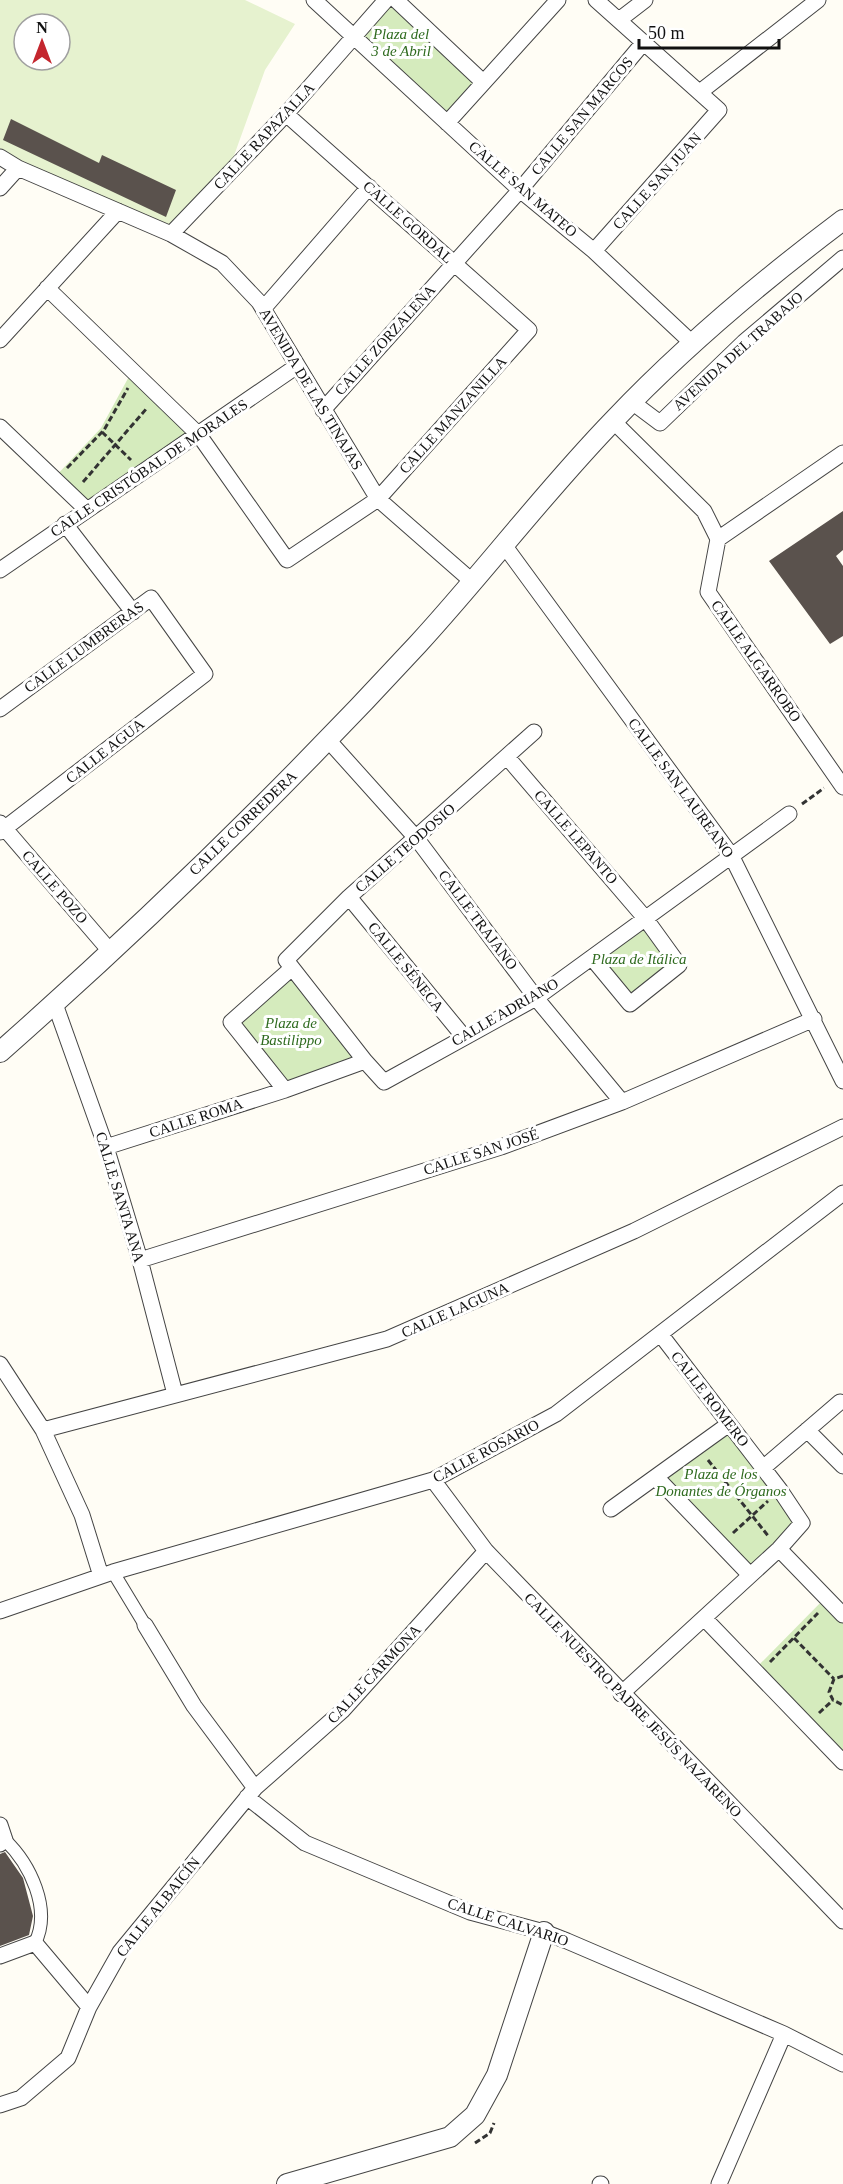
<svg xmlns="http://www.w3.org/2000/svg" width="843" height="2184" viewBox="0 0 843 2184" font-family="'Times New Roman',serif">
  <rect width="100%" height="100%" fill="#fffdf5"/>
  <path fill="#d5ebbd" d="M386 0 483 82 447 123 354 35Z
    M132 371 199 435 86 509 54 478 101 428Z
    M645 918 679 965 630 1004 592 958Z
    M292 968 365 1061 285 1090 231 1022Z
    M729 1424 802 1523 750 1575 656 1477Z
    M826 1597 843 1615V1762L754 1670Z"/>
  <path fill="#e6f2cf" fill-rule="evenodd" d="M0 0H245L295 24 265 70 227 175 171 234 0 157ZM24 24H60V60H24Z"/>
  <path fill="#5a524d" d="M11 119 99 163 102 155 176 190 166 217 3 140Z
    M843 511V550L836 556 843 566V636L830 644 769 561Z
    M5 1852 23 1878 33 1916 29 1935 0 1946V1854Z"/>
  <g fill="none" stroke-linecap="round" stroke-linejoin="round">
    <defs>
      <path id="pedestrian" d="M113 1572 145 1625
        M5 1840C30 1864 52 1909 35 1943"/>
      <path id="minor" d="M314 0 520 190 594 251 692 343
        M396 0 483 82
        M619 20 645 0
        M700 92 818 0
        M447 123 558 0
        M0 157 18 168 171 234 222 263 259 302 378 499 474 583
        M0 188 18 168
        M171 234 286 114 386 0
        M594 251 719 110 596 0
        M47 288 199 435 287 560 378 499 529 330 286 114
        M263 309 369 187
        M0 340 118 211
        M632 402 660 423 744 342 843 258
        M323 410 520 190 644 42
        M613 421 704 511 718 539 708 592 843 787
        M0 427 86 509
        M65 524 133 612
        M718 539 843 453
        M504 545 731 855 843 1081
        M0 570 297 366
        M0 709 151 598 205 674 0 832
        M329 741 417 839 536 998 622 1102
        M507 757 645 918 679 965 630 1004 592 958
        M0 823 110 951
        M349 897 464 1037
        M292 968 231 1022 285 1090 365 1061 286 960 349 897 534 732
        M55 1004 106 1147 140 1260 175 1394
        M365 1061 384 1082 536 998 789 814
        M106 1147 285 1090
        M140 1260 501 1147 622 1102 814 1019
        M0 1364 43 1430 82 1515 101 1576
        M43 1430 387 1339 634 1231 843 1127
        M807 1430 843 1466
        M763 1468 840 1402
        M656 1477 750 1575
        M433 1480 486 1551 843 1921
        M611 1509 729 1424
        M779 1549 843 1615
        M0 1611 113 1572 433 1480 556 1414 843 1193
        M704 1618 843 1762
        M145 1625 194 1706 255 1788
        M621 1694 779 1549 802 1523 780 1490 661 1335
        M247 1797 305 1843 470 1912 544 1932 567 1941 784 2034 843 2064
        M0 1825 5 1840 0 1844
        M0 1956 35 1943 89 2007
        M0 2105 21 2098 68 2058 89 2007 120 1952 255 1788 342 1711 486 1551
        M600 2184H601
        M719 2184 784 2034"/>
      <path id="tertiary" d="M0 1052C146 923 286 787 418 644 485 571 545 491 614 420 684 346 762 281 843 220
        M287 2184 450 2137 475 2115 497 2075 544 1932"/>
    </defs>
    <use href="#pedestrian" stroke="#444" stroke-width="14"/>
    <use href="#minor" stroke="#444" stroke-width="17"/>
    <use href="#tertiary" stroke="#444" stroke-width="22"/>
    <path stroke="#333" stroke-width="3" stroke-dasharray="6 3" stroke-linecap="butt" d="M102 432 131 460
      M67 468 104 430 128 388
      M83 482 147 408
      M802 804 824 788
      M708 1460 769 1537
      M733 1533 768 1501
      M794 1638 834 1679
      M770 1662 818 1613
      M843 1676 834 1679 829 1692 833 1700 843 1705
      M819 1713 833 1700
      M475 2143 490 2133 494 2123"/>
    <use href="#pedestrian" stroke="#fff" stroke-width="12"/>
    <use href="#minor" stroke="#fff" stroke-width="15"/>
    <use href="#tertiary" stroke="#fff" stroke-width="20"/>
  </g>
  <g text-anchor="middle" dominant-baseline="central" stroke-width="6" stroke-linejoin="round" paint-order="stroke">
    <g font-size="15" font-style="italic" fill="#2f6b1f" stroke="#fff">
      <text x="401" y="34">Plaza del<tspan x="401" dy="17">3 de Abril</tspan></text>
      <text x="639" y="959">Plaza de Itálica</text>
      <text x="291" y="1023">Plaza de<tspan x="291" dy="17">Bastilippo</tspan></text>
      <text x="721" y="1474">Plaza de los<tspan x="721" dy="17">Donantes de Órganos</tspan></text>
    </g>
    <g font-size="15" fill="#111" stroke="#fff">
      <text transform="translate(582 116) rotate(-50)">CALLE SAN MARCOS</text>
      <text transform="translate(264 136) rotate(-47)">CALLE RAPAZALLA</text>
      <text transform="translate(657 181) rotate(-48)">CALLE SAN JUAN</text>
      <text transform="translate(523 189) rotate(41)">CALLE SAN MATEO</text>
      <text transform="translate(408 222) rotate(42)">CALLE GORDAL</text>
      <text transform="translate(385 340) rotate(-48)">CALLE ZORZALEÑA</text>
      <text transform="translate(738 351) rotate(-42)">AVENIDA DEL TRABAJO</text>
      <text transform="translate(311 389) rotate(59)">AVENIDA DE LAS TINAJAS</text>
      <text transform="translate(453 415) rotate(-48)">CALLE MANZANILLA</text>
      <text transform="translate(149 468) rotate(-34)">CALLE CRISTÓBAL DE MORALES</text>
      <text transform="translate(84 647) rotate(-36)">CALLE LUMBRERAS</text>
      <text transform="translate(756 661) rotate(55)">CALLE ALGARROBO</text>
      <text transform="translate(105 751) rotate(-38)">CALLE AGUA</text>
      <text transform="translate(681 788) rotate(54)">CALLE SAN LAUREANO</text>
      <text transform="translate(243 823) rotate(-44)">CALLE CORREDERA</text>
      <text transform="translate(576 837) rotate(49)">CALLE LEPANTO</text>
      <text transform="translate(405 848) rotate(-41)">CALLE TEODOSIO</text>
      <text transform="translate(55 887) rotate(49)">CALLE POZO</text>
      <text transform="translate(478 920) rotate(53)">CALLE TRAJANO</text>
      <text transform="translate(406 967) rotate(51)">CALLE SÉNECA</text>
      <text transform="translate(505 1012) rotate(-30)">CALLE ADRIANO</text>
      <text transform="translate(196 1118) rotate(-18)">CALLE ROMA</text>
      <text transform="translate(481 1152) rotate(-18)">CALLE SAN JOSÉ</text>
      <text transform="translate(120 1197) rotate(73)">CALLE SANTA ANA</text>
      <text transform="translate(455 1310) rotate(-24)">CALLE LAGUNA</text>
      <text transform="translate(710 1399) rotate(52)">CALLE ROMERO</text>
      <text transform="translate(486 1451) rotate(-28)">CALLE ROSARIO</text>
      <text transform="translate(374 1674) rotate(-47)">CALLE CARMONA</text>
      <text transform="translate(633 1705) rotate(46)">CALLE NUESTRO PADRE JESÚS NAZARENO</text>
      <text transform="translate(158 1907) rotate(-51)">CALLE ALBAICÍN</text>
      <text transform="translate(508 1922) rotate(18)">CALLE CALVARIO</text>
    </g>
  </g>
  <g transform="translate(42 42)"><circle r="28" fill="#ffffff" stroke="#a0a0a0" stroke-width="1.5"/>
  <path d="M0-4.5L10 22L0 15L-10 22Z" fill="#c4262e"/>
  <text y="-9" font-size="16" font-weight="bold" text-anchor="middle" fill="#111111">N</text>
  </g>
  <path d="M639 39v9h140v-9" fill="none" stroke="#111111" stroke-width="3"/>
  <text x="648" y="39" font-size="18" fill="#111111" stroke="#ffffff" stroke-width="4.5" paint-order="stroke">50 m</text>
</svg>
